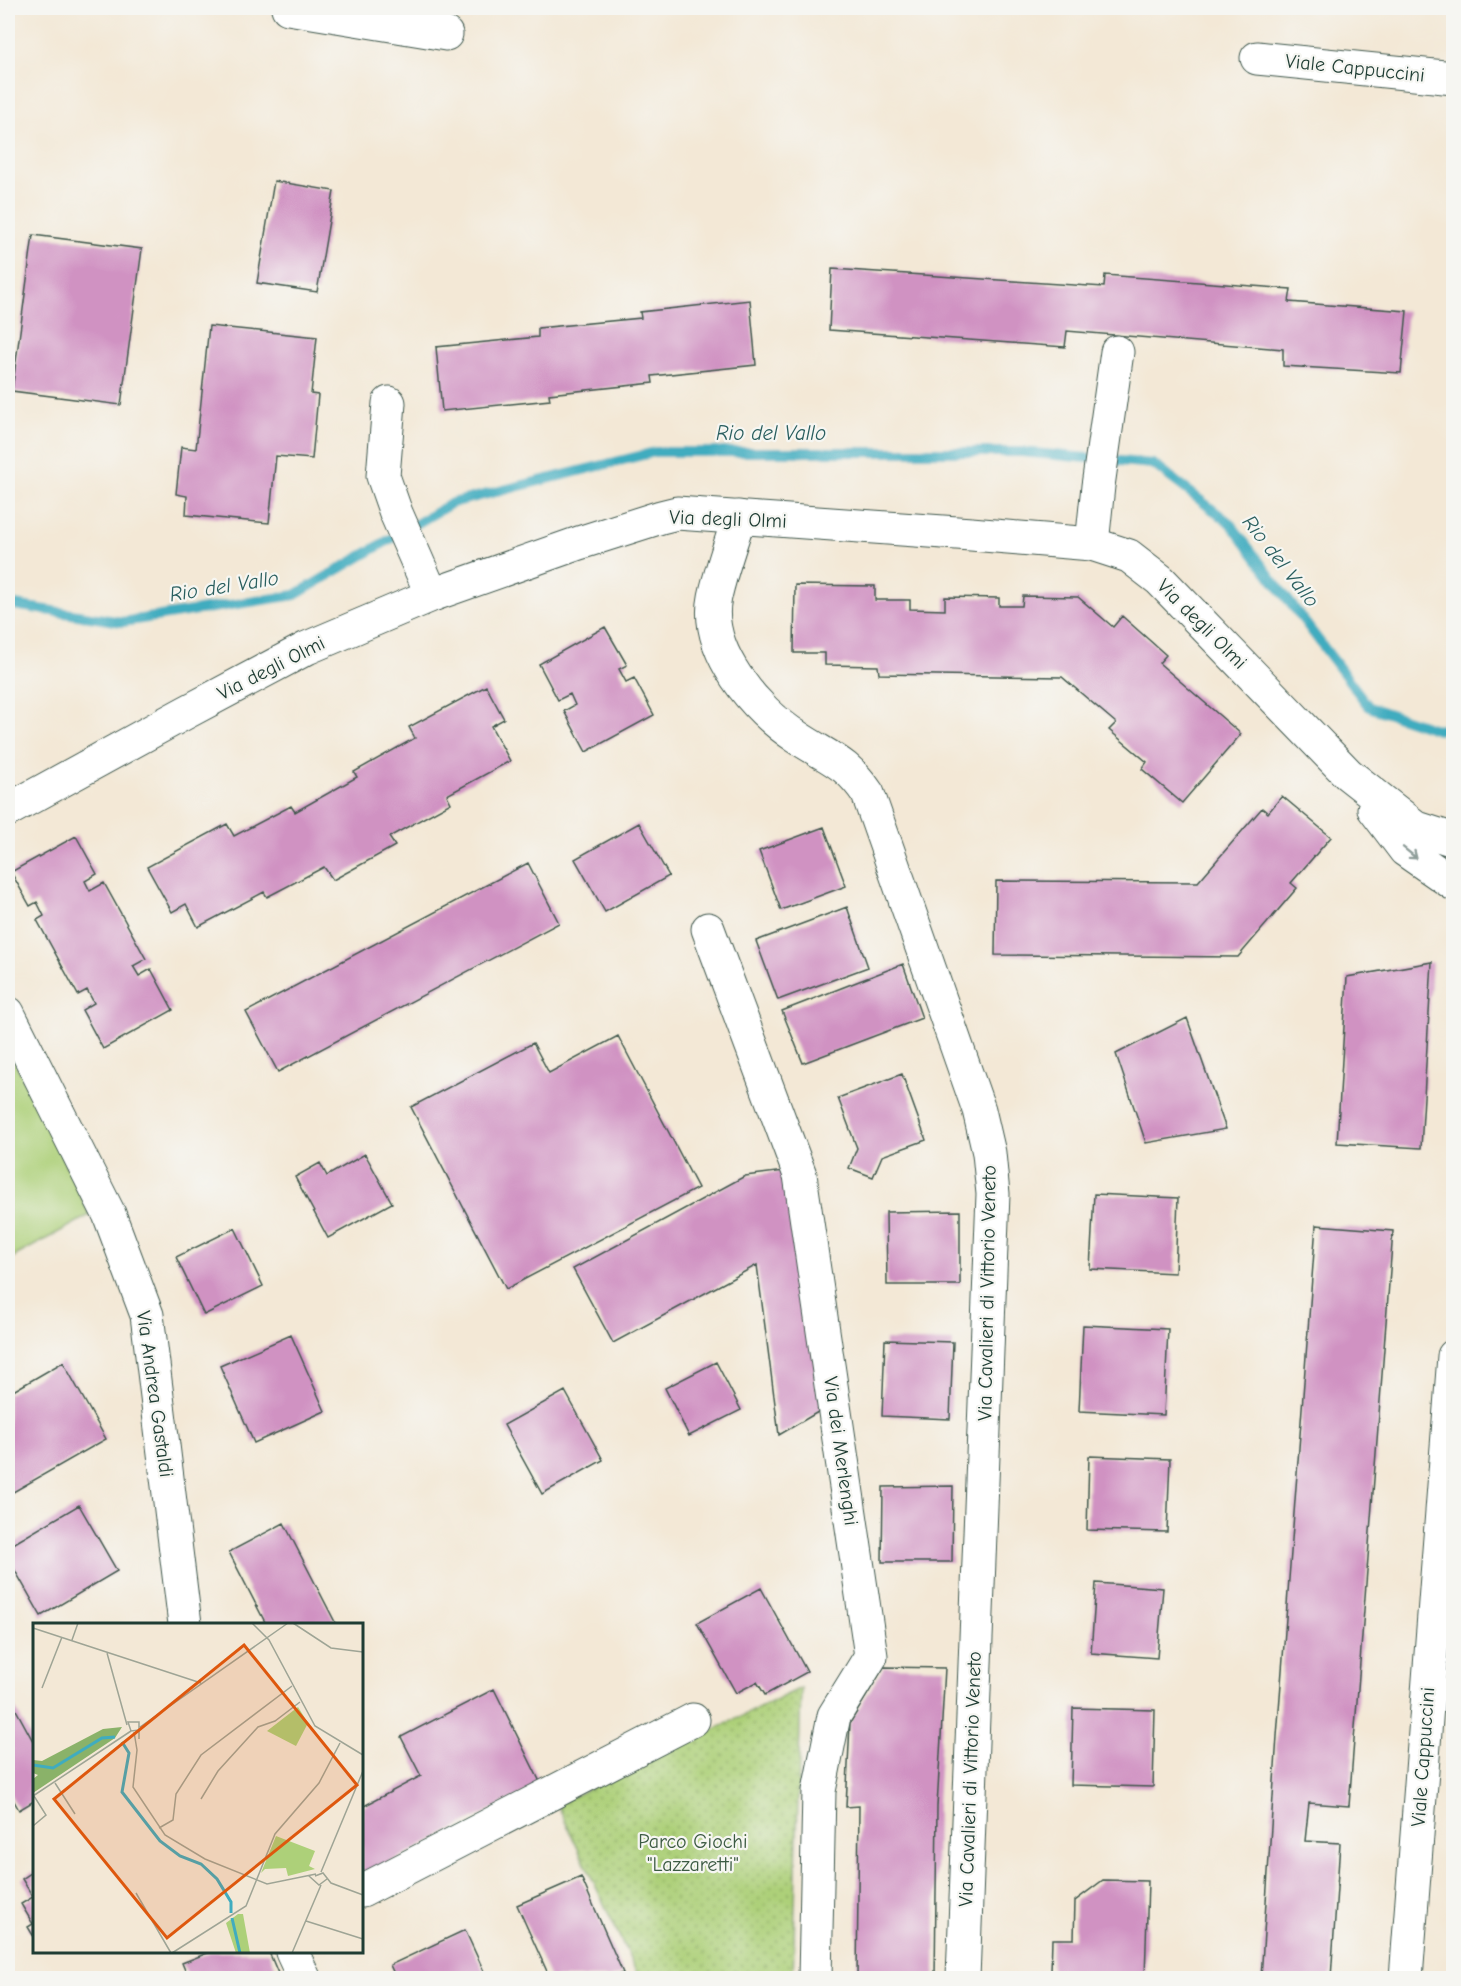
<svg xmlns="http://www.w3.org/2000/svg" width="1461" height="1986" viewBox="0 0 1461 1986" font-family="'Comic Neue',sans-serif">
  <defs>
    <pattern id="park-dots" width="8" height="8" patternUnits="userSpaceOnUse" patternTransform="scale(1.5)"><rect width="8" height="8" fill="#add079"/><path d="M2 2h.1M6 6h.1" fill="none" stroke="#8caa64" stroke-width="1.8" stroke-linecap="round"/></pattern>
  </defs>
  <rect width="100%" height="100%" fill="#f6f6f2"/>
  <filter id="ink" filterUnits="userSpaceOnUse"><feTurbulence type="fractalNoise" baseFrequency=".0167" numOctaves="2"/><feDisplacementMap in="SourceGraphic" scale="12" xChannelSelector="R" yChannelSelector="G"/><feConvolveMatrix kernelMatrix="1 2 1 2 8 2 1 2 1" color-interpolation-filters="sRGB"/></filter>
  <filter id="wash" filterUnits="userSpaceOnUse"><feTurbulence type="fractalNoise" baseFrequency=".008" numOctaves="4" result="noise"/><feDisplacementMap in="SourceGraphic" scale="24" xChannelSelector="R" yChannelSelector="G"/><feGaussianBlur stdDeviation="1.35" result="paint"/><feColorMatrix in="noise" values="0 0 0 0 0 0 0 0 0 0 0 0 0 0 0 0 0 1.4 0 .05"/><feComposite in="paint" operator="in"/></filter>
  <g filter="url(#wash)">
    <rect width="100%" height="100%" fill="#f3e8d6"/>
    <path fill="#add079" stroke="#668656" stroke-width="1.5" d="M8 1050 27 1085 90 1215 8 1260Z"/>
    <path fill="url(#park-dots)" stroke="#668656" stroke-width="1.5" d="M801 1688 793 1978H639L557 1804Z"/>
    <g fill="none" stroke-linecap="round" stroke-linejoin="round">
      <path stroke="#40acbf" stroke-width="10" d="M8 604 122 622 295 595 452 503 655 452H1022L1153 464 1230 523 1369 707 1438 730 1454 726"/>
    </g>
    <g id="blocks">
      <path fill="#d092c2" d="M274 181 334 191 317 292 257 283Z
        M33 235 142 249 121 405 12 391Z
        M832 269 1104 287 1105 275 1291 289 1289 302 1407 311 1401 373 1283 366V349L1067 331 1065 347 829 330Z
        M750 300 756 365 652 376 653 383 549 394 550 400 442 411 436 347 538 337V328L641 318 640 312Z
        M209 326 317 337 311 394 318 395 312 459 276 456 269 523 186 515 187 496 176 494 181 447 196 449Z
        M795 585 875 586V600H910V609L945 610V597L999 598V606H1022L1023 596 1078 597 1113 627 1122 616 1166 655 1159 663 1241 734 1182 803 1142 769 1147 762 1109 730 1116 723 1062 677 879 674 878 666 825 665V653H794Z
        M605 627 627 665 619 669 626 682 634 678 654 715 586 752 564 711 575 705 570 694 558 700 539 664Z
        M486 686 504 719 491 726 510 761 447 795 451 803 389 837 395 846 333 880 324 867 267 897 264 892 198 927 186 904 172 912 147 867 227 824 234 836 291 806 295 812 357 777 354 772 415 738 409 727Z
        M1282 796 1331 837 1291 883 1297 888 1238 957 995 955 996 881 1198 882 1262 808 1268 813Z
        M639 823 669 876 605 912 575 859Z
        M824 827 846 886 781 910 759 851Z
        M76 836 97 874 85 881 90 891 104 883 146 959 133 966 139 976 151 969 173 1010 103 1049 82 1010 94 1003 87 990 78 995 37 920 44 916 37 902 30 906 11 872Z
        M528 863 559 923 278 1072 246 1012Z
        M847 907 868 967 778 1000 756 941Z
        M1432 962 1421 1148 1337 1143 1347 977Z
        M903 964 922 1018 803 1063 782 1011Z
        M1187 1018 1226 1129 1146 1143 1116 1054Z
        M618 1036 698 1188 506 1289 411 1107 533 1043 549 1073Z
        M902 1074 926 1140 882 1156 873 1177 849 1168 857 1148 838 1098Z
        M365 1154 392 1203 328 1238 295 1177 320 1163 327 1176Z
        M792 1170 823 1409 779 1435 757 1265 613 1343 573 1269 745 1176Z
        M1094 1194 1178 1198 1175 1273 1090 1269Z
        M960 1211V1285H887L886 1212Z
        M1316 1225 1393 1231 1349 1806 1309 1803 1305 1841 1340 1843 1331 1978H1261L1277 1736Z
        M235 1228 263 1286 204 1315 176 1257Z
        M1083 1325 1168 1329 1164 1415 1079 1411Z
        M291 1335 325 1411 254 1443 220 1366Z
        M885 1340 953 1342 950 1419 882 1416Z
        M63 1362 106 1439 8 1495V1394Z
        M716 1362 741 1410 689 1436 665 1388Z
        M565 1391 603 1460 542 1494 504 1425Z
        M1089 1456 1170 1459 1167 1532 1087 1530Z
        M953 1486 952 1562H882L883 1487Z
        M79 1505 117 1571 41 1616 8 1558V1547Z
        M284 1523 336 1624H266L229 1552Z
        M1096 1583 1163 1588 1157 1658 1091 1653Z
        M761 1588 807 1672 765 1695 757 1682 736 1693 697 1623Z
        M884 1667 945 1668 937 1806 935 1978H857L859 1806 846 1807 850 1723Z
        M494 1689 541 1784 362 1877V1807L421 1776 401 1737Z
        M8 1695 34 1743V1801L19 1810 10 1794 8 1795Z
        M1073 1708 1155 1710 1153 1787 1071 1785Z
        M34 1871V1937L28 1927 33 1924 21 1904 33 1897 22 1879Z
        M581 1877 623 1973 610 1978H550L517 1905Z
        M1103 1880 1148 1881 1145 1978H1036L1037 1972H1051L1052 1939H1074L1075 1901Z
        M465 1930 487 1978H396L390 1965Z
        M210 1952H269L280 1978H178L187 1975 182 1963Z"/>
    </g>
  </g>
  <g filter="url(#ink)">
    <use href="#blocks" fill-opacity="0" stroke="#3f574c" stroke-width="1.5"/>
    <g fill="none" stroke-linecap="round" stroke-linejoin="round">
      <defs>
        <path id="minor" d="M288 8 446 34
          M1257 58 1454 78
          M389 403 383 476 396 513 432 595
          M739 517C731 543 721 570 715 597 704 650 755 710 797 737 828 758 846 761 868 794L979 1110 989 1153 993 1194 963 1978
          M1092 544 1098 486 1117 352
          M708 929 800 1175 871 1656 834 1716 819 1791 815 1978
          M8 1013 109 1214 147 1315 185 1624
          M362 1891 693 1720
          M292 1952 304 1978
          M1406 1978 1454 1356"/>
        <path id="major" d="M1374 809 1405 850 1454 884
          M8 810 183 714 307 648 432 595 579 543 661 517 677 513 971 534 1092 544 1129 556 1160 580 1348 774 1417 828 1454 840"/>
      </defs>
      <use href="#minor" stroke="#3f574c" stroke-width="35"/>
      <use href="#major" stroke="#3f574c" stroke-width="35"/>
      <use href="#minor" stroke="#fff" stroke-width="33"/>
      <use href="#major" stroke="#fff" stroke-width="33"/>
    </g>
    <defs><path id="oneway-shaft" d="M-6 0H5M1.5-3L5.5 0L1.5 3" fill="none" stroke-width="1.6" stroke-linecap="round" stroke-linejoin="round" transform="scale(1.5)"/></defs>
    <use stroke="#8f9e9a" href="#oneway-shaft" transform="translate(1410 853) rotate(39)"/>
  </g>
  <g text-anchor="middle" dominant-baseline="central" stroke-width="4.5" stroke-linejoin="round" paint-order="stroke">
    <g font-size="20" fill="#1f3d34" stroke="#f6f6f2">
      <text transform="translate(1355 68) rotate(6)">Viale Cappuccini</text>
      <text transform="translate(728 519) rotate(2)">Via degli Olmi</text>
      <text transform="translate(1202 624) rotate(45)">Via degli Olmi</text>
      <text transform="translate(271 668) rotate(-27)">Via degli Olmi</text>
      <text transform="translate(987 1293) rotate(-89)">Via Cavalieri di Vittorio Veneto</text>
      <text transform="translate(155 1394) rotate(82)">Via Andrea Gastaldi</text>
      <text transform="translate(841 1451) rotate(82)">Via dei Merlenghi</text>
      <text transform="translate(1423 1757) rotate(-86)">Viale Cappuccini</text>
      <text transform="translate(970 1779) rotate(-88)">Via Cavalieri di Vittorio Veneto</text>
    </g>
    <g font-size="20" fill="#3b5a42" stroke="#f6f6f2">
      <text x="693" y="1841">Parco Giochi<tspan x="693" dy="23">"Lazzaretti"</tspan></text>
    </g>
    <g font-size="21" font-style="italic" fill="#295e5e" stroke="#f6f6f2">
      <text x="771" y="433">Rio del Vallo</text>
      <text transform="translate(1281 561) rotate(52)">Rio del Vallo</text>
      <text transform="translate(224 586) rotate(-9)">Rio del Vallo</text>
    </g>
  </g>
  <g transform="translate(33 1623)">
    <rect width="330" height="330" fill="#f3e8d6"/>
    <path d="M243 213 282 228 276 243 282 246 255 253 253 245 232 246 228 250ZM205 291H210L217 330H203L193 300Z" fill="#add079"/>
    <path d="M89 104 82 115 0 170V156L5 152 0 150V137L9 138 70 106Z" fill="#8ab269"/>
    <path d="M265 84 275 100 263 123 234 108Z" fill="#add079"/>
    <path fill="none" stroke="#40acbf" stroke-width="3" d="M89 119 96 130 89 169 127 218 147 233 168 241 184 256 198 279V290M0 142 20 145 69 115 82 114M199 295 207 330"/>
    <path fill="none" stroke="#9ea495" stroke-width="1.5" d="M219 0 236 17 282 103 330 132M260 0 298 25 330 29M0 5 168 60M39 17 45 0M74 30 94 102M9 65 29 14M107 104 255 0M106 107 98 108 95 99H106V116M101 109 104 127 100 164 132 212 172 236 234 261 283 251M22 160 42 191M0 173 98 108M168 176 185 148 225 104 242 98 267 79M0 203 13 192 1 173M126 205 140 197 143 171 168 132 259 63M288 249 330 148M276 253 286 262 294 256M282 253 290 250 298 260 330 272M103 270 138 330M273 298 330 316M139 330 213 283 242 211 286 160 307 120M259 330 288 262"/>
    <path fill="#de580e" fill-opacity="0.15" stroke="#de580e" stroke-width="3" d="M211 22 324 162 134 315 21 176Z"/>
    <rect width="330" height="330" fill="none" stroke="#1f3d34" stroke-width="3"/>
  </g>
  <rect width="1461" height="1986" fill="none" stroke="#f6f6f2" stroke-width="30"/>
</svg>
